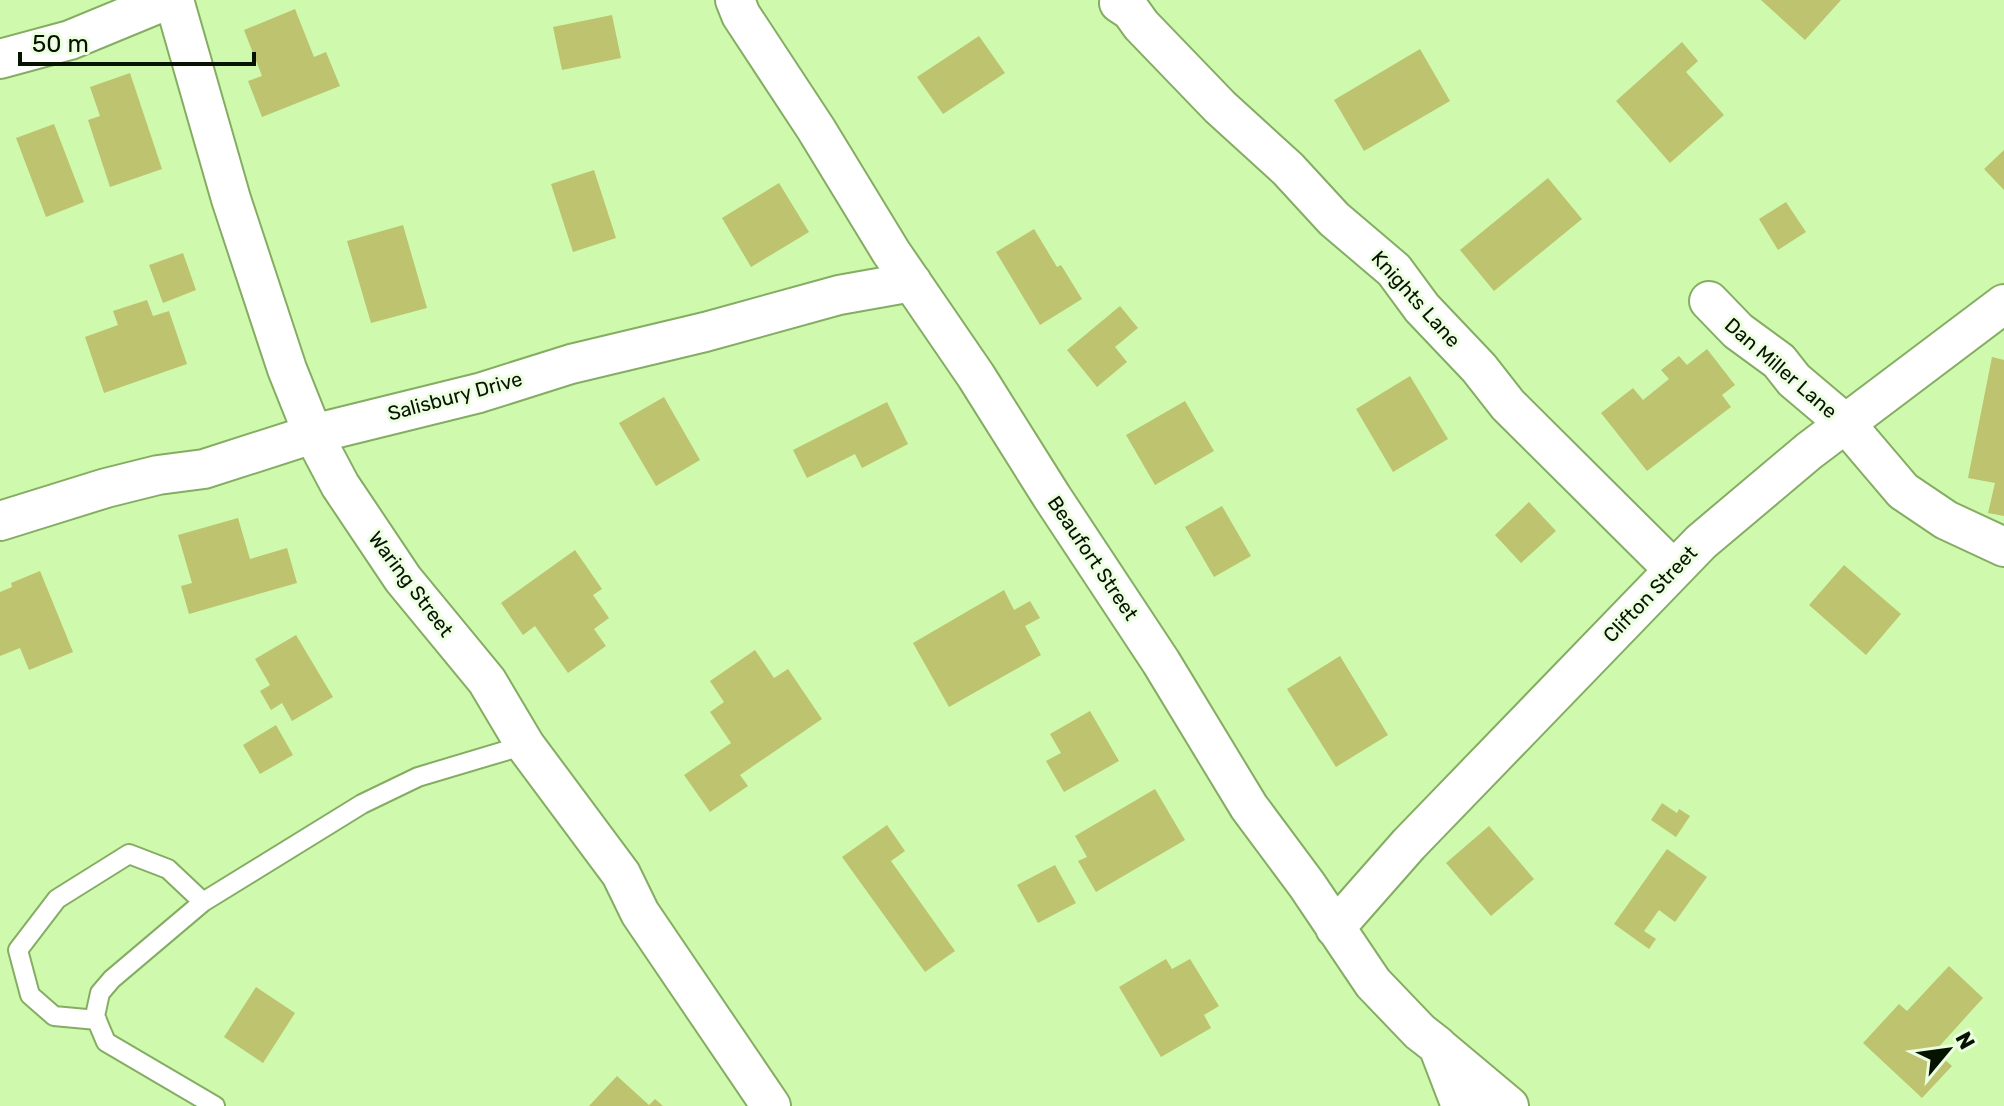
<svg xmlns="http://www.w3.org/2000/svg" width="2004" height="1106" viewBox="0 0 2004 1106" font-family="Rubik,sans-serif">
  <rect width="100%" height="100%" fill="#cffaad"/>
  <path fill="#bdc36e" d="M1761 0H1841L1805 40Z
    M295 9 314 57 326 52 340 86 262 117 248 81 262 76 244 30Z
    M612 15 621 58 562 70 553 27Z
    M979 36 1005 73 943 114 917 77Z
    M1682 42 1698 61 1686 72 1724 115 1670 163 1616 101Z
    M1420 49 1450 101 1364 151 1334 100Z
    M130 73 162 169 110 187 88 120 100 116 90 87Z
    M54 124 84 202 46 217 16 138Z
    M2004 150V190L1984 169Z
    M594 170 616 238 573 252 551 184Z
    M1548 178 1582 219 1494 291 1460 250Z
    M779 183 809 232 751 267 722 218Z
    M1786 202 1806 232 1778 250 1759 219Z
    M403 225 427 308 371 323 347 241Z
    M1034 229 1057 267 1061 265 1082 299 1040 325 996 252Z
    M183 253 196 290 163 303 149 265Z
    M147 300 153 316 169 311 187 364 104 393 85 337 118 325 113 311Z
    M1120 306 1138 328 1115 347 1127 362 1097 387 1067 350Z
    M1707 349 1735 385 1722 395 1731 407 1647 471 1601 413 1633 388 1643 400 1669 379 1661 370 1679 356 1687 365Z
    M1992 357 2004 360V516L1988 513 1995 483 1968 478Z
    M1410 376 1448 439 1393 472 1356 409Z
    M664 397 700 460 656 486 619 423Z
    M1185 401 1214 451 1155 485 1126 435Z
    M887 402 908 444 862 468 855 454 807 478 793 450Z
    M1529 502 1556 531 1521 563 1495 535Z
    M1222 506 1251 556 1214 577 1185 527Z
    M238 518 250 559 287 548 297 583 189 614 181 586 192 583 178 535Z
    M575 550 602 589 593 595 609 618 594 629 606 646 568 673 535 626 523 635 501 603Z
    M1844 565 1901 614 1866 655 1809 605Z
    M40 571 73 652 29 670 20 648 0 656V592L12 587 11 583Z
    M1004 590 1014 610 1030 601 1040 618 1025 626 1041 655 949 707 913 643Z
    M296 635 333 697 292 721 282 703 271 710 260 691 270 685 255 659Z
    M755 650 774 678 788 669 822 719 740 775 748 786 710 812 684 775 731 743 710 712 724 702 710 681Z
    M1340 656 1388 735 1336 767 1287 689Z
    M1090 711 1119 761 1064 792 1046 761 1061 753 1050 734Z
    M276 725 293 755 260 774 243 745Z
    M1155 789 1185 840 1096 892 1078 861 1087 857 1075 836Z
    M1662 803 1677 813 1679 809 1690 816 1676 837 1651 820Z
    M887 825 905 851 891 861 955 951 925 972 842 857Z
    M1489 826 1534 879 1491 916 1446 863Z
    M1667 849 1707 877 1675 922 1659 910 1644 931 1656 939 1649 949 1614 924Z
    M1055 865 1076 903 1038 923 1017 885Z
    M1166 959 1172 969 1190 959 1219 1006 1204 1015 1211 1028 1161 1057 1119 987Z
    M1949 966 1983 998 1935 1051 1952 1066 1922 1098 1863 1043 1899 1004 1907 1011Z
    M256 987 295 1013 263 1063 224 1037Z
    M617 1076 649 1105 655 1099 663 1106H589Z"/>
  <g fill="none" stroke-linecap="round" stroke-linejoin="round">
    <defs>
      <path id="lane" d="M97 1020 54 1016 30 995 18 950 57 899 129 854 168 869 203 902
        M215 1106 106 1042 95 1016 100 993 112 979 203 902 362 804 418 777 525 745"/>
      <path id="street" d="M174 0 231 199 287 369 313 434 340 485 403 579 487 681 525 745 621 874 640 913 771 1106
        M735 0 741 15 816 129 891 252 976 376 1052 497 1161 662 1249 807 1307 885 1373 983 1420 1032 1438 1046 1461 1106
        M1119 3 1131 11 1141 25 1220 107 1288 169 1334 219 1394 270 1422 308 1479 368 1508 405 1673 569
        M0 59 70 40 167 0
        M1709 301 1738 331 1779 361 1794 380 1846 424 1903 491 1946 520 2004 547
        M0 521 106 488 158 475 204 469 313 434 479 393 571 364 705 332 839 295 912 282
        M1335 928 1409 844 1701 542 1809 451 2004 304
        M1441 1049 1509 1106"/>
    </defs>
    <use href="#lane" stroke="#85ac63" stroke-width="22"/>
    <use href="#street" stroke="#85ac63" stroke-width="42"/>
    <use href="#lane" stroke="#fff" stroke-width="18"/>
    <use href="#street" stroke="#fff" stroke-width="38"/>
  </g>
  <g text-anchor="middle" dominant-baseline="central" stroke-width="6" stroke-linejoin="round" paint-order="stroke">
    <g font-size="20" fill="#061300" stroke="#ecfee0">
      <text transform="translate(1416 299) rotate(48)">Knights Lane</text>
      <text transform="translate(1781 368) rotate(41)">Dan Miller Lane</text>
      <text transform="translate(455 396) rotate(-15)">Salisbury Drive</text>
      <text transform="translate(1093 558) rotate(56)">Beaufort Street</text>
      <text transform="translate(411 584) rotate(53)">Waring Street</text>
      <text transform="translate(1650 594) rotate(-46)">Clifton Street</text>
    </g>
  </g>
  <g transform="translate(1948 1050) rotate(61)" stroke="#ecfee0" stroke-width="6" paint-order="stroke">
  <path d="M0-6L14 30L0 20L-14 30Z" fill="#061300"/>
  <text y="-12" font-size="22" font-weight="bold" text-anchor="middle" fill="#061300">N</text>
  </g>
  <path d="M20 52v12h234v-12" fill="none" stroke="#061300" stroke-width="4"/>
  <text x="32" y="52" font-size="24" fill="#061300" stroke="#ecfee0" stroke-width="6" paint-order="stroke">50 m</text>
</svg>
